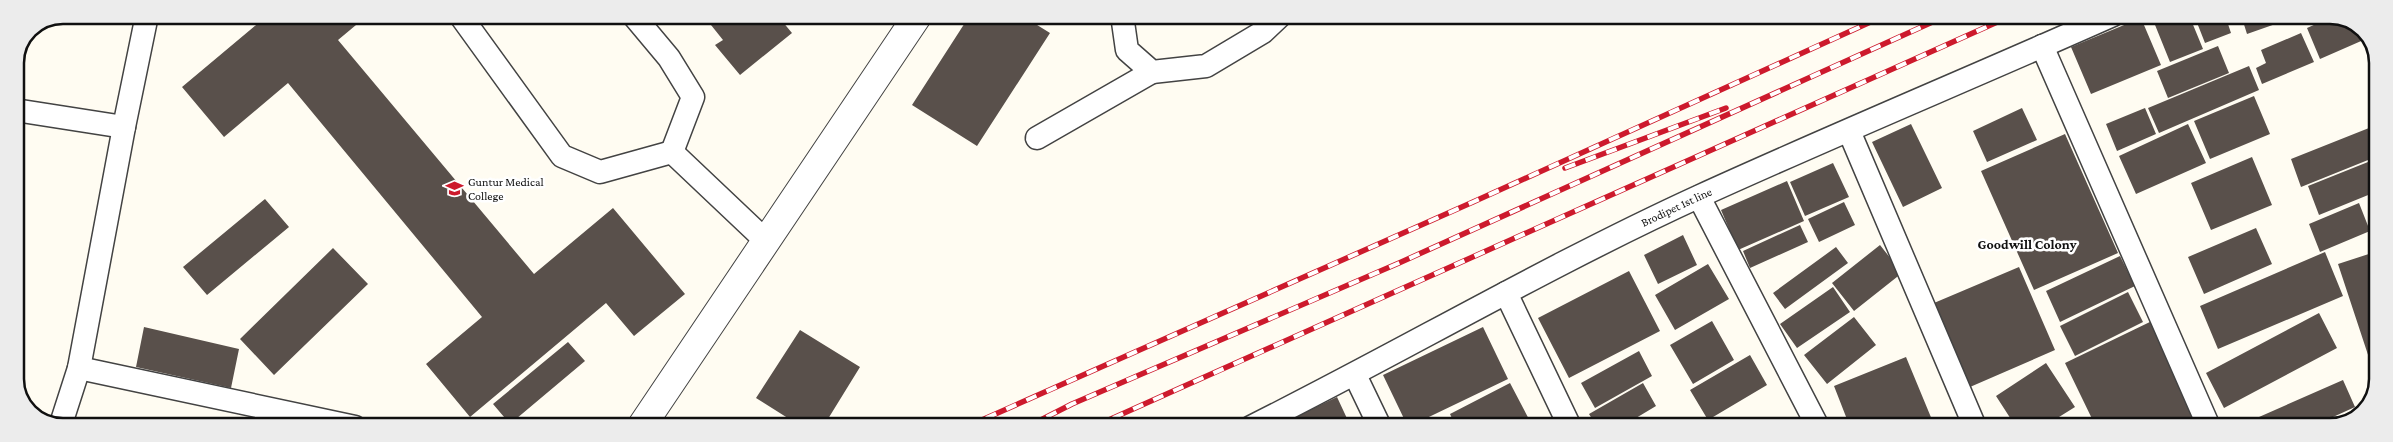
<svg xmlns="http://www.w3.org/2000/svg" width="2393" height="442" viewBox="0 0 2393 442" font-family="'Crimson Pro',serif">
  <rect width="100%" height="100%" fill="#fffcf2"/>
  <path fill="#59504b" d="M268 15H368L338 40 534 274 613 208 685 294 634 336 606 303 470 417 426 364 482 317 288 83 224 137 182 87Z
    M703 15H777L792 33 740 75 715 45 723 40Z
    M970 15H1021L1050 33 977 146 912 105Z
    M2151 15H2189L2203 49 2170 62Z
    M2194 15H2225L2231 33 2205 43Z
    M2241 15H2281L2284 21 2247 34Z
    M2336 15 2364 29 2368 38 2320 59 2307 28Z
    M2141 18 2161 65 2091 94 2071 47Z
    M2301 33 2314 62 2262 84 2256 68 2266 63 2261 50Z
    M2218 46 2229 73 2168 98 2157 71Z
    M2249 66 2259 90 2159 133 2148 108Z
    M2254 96 2270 134 2210 159 2194 121Z
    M2022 108 2037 140 1987 162 1973 131Z
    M2145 108 2156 134 2117 151 2106 124Z
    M1911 124 1942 188 1903 207 1872 142Z
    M2188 124 2206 163 2136 194 2119 156Z
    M2374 126 2378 135V156L2301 187 2291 159Z
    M2065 134 2118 253 2034 290 1981 171Z
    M2252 157 2272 205 2211 230 2191 183Z
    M2378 158V191L2319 215 2308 186Z
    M1833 163 1849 197 1805 216 1790 182Z
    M1787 181 1804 221 1738 250 1721 210Z
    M265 199 289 227 207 295 183 267Z
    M1844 202 1855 225 1819 242 1808 219Z
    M2359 203 2370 231 2320 252 2309 224Z
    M1800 225 1808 242 1750 268 1743 251Z
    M2256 228 2272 264 2204 294 2188 257Z
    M1683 235 1697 265 1658 284 1644 255Z
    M1880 245 1902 273 1854 311 1832 283Z
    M1836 247 1848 263 1785 309 1773 293Z
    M333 248 368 284 274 375 240 339Z
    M2378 251V372L2374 373 2338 264Z
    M2325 252 2343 296 2218 349 2200 306Z
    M2120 256 2135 286 2060 322 2046 291Z
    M1708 264 1729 299 1675 330 1655 295Z
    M2019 267 2055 350 1970 387 1934 303Z
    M1629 271 1660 331 1569 378 1538 318Z
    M1833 287 1850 312 1797 348 1780 324Z
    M2128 292 2143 322 2075 356 2060 326Z
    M2319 313 2337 348 2224 408 2206 373Z
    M1854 317 1876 345 1827 384 1804 355Z
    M2154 320 2204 427H2096L2065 363Z
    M1712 321 1734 360 1693 384 1670 345Z
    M144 327 239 349 231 388 136 367Z
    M1483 327 1508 379 1408 427 1383 375Z
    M800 330 860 367 823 427H802L756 398Z
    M568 342 585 361 510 424 493 404Z
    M1639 351 1652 376 1595 408 1581 383Z
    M1750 355 1767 385 1708 420 1690 390Z
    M1906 357 1935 427H1850L1834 386Z
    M2046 363 2075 407 2043 427H2016L1996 396Z
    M2343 380 2355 407 2311 427H2263L2259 417Z
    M1510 383 1533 427H1456L1450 414Z
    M1643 383 1656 406 1621 427H1597L1589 414Z
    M1337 397 1351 427H1274Z
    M2366 407 2361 415 2356 417 2354 412Z
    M2349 414 2351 419 2330 427H2320Z
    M2086 419 2090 427H2071Z"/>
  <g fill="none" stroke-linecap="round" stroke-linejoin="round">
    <defs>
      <g id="minor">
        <path d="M460 15 562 156 600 172 672 152"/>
        <path d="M633 15 669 58 693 97 672 152"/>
        <path d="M1122 15 1127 50 1152 72 1206 66 1263 32 1281 15"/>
        <path d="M2042 46 2209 427"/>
        <path d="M15 110 124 127"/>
        <path d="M1849 131 1975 427"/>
        <path d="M1037 138 1152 72"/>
        <path d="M672 152 766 241"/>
        <path d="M1699 197 1818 427"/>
        <path d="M1506 293 1570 427"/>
        <path d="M79 368 355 427"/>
        <path d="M1355 375 1380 427"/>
        <path d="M60 427 79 368 124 127 147 15"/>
        <path id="s1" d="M1251 427C1401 352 1547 266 1700 196 1836 134 1976 76 2113 15"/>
      </g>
      <path id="tertiary" d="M641 427 918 15"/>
    </defs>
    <use href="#minor" stroke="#434343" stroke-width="25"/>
    <use href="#tertiary" stroke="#434343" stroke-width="30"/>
    <use href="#minor" stroke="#fff" stroke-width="22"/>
    <use href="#tertiary" stroke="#fff" stroke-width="28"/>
    <defs>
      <path id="rail" d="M1565 168 1726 108
        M966 427 1473 202 1886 15
        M1027 427 1072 404 1399 263 1948 15
        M1093 427 2013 15"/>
    </defs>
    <use href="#rail" stroke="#cd1a2d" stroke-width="5.5"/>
    <use href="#rail" stroke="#fff" stroke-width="4" stroke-dasharray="11" stroke-linecap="butt"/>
  </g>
  <defs>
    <symbol id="university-bare" viewBox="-9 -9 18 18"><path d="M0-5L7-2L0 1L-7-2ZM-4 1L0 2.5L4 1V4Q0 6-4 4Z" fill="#cd1a2d" stroke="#fff" stroke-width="2.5" paint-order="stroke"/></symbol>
  </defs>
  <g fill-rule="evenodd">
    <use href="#university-bare" x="442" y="176" width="25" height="25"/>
  </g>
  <g text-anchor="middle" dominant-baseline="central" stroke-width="5" stroke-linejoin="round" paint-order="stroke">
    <g font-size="12" fill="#101010" stroke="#fff" text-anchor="start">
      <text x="468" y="182">Guntur Medical<tspan x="468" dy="14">College</tspan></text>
    </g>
    <g font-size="12" fill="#101010" stroke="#fff">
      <text stroke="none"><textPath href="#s1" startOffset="479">Brodipet 1st line</textPath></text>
    </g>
    <g font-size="14" font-weight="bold" fill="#101010" stroke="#fff">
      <text x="2027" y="244">Goodwill Colony</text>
    </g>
  </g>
  <path d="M0 0H2393V442H0ZM63 24H2330A39 39 0 0 1 2369 63V379A39 39 0 0 1 2330 418H63A39 39 0 0 1 24 379V63A39 39 0 0 1 63 24Z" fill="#ececec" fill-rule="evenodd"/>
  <path fill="none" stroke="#101010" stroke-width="2.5" d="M63 24H2330A39 39 0 0 1 2369 63V379A39 39 0 0 1 2330 418H63A39 39 0 0 1 24 379V63A39 39 0 0 1 63 24Z"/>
</svg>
